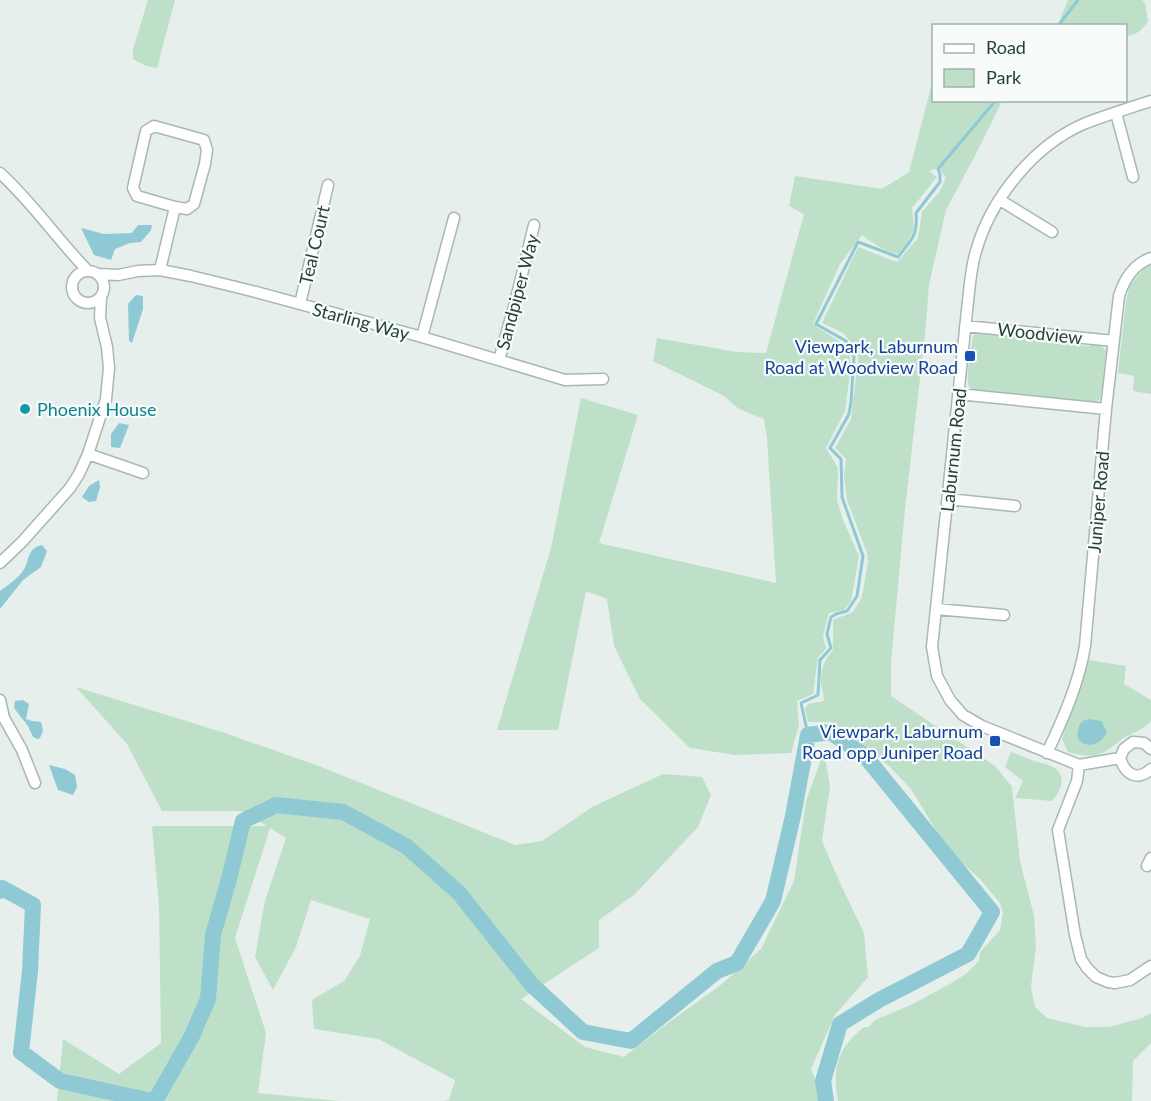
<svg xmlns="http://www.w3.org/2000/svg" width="1151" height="1101" viewBox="0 0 1151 1101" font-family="Lato,sans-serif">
  <rect width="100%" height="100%" fill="#e6efeb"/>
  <path fill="#bfe0c8" d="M148 0H175L157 68 146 66 133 59V49Z
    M1068 0H1142L1145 3 1148 21C1142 30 1137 35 1126 36V26L1056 25 1059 22Z
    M931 87 933 88 934 100 1002 101 979 148 946 210 929 285 925 335 905 509 891 663V696L995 766 1012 787 1020 861 1034 916 1036 946 1031 987 1035 1007 1047 1018 1085 1027H1109L1142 1018 1151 1013V1043L1133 1061 1132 1101H838C832 1067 837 1049 864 1027H869L875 1020 911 1005 955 981 967 973 979 961 980 952 1000 930 1003 912 1000 903 981 880 948 850 911 789 889 766 842 729 830 722H808L805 709 808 704 824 701C824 695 822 690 821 685 820 671 824 660 833 650V620L853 612 862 597 868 562 867 553 847 500 844 477 846 459 835 448 851 419 859 351 843 333 822 323 858 247 897 262 918 238 922 212 939 192 946 178 939 168 929 171 937 177 912 208 914 229 907 243 898 254C884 251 873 243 862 235L840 264 813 324 849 348 851 366 845 411 826 448 838 468 837 500 843 520 859 556 851 601 844 610 829 613 823 635 826 649 818 657 813 694 797 701 799 725 791 753 735 755 690 748 640 699 614 646 607 599 586 591 558 730H497L551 548 581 398 638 415 599 543 776 583 767 438 764 419 739 409 724 396 653 361 657 338 737 352 766 353 804 214 789 206 795 176 882 189 909 172Z
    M1151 265V394L1133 391 1134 376 1118 373 1126 301 1129 288 1134 280 1144 269Z
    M979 332 1039 337 1043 342 1090 346C1096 341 1102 345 1106 351L1101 398 1095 403 974 391C970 388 969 388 968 383 966 371 972 348 973 336Z
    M1089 660 1126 666 1124 684 1151 700V721C1143 730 1132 733 1122 739 1116 743 1112 748 1106 751 1095 758 1080 756 1068 752L1062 739Z
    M76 687 225 733 319 766 515 845 542 841 592 807 663 774 702 777 711 795 698 827 635 894 599 920V948L521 999 585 1047 624 1057 664 1026 722 984 761 949 794 881 806 801 824 751 830 786 822 841 840 883 864 933 868 977 835 1015 811 1069 824 1101H443L449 1100 455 1080 378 1039 314 1029 312 1000 344 981 360 956 370 919 311 900 296 947 273 990 255 957 265 901 286 838 270 828 235 938 266 1033 258 1093 339 1101H57L63 1039 119 1074 161 1043 159 906 152 826H267L241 811H162L127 744Z
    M1011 752C1019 755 1026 758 1034 761 1040 763 1048 764 1053 767 1068 777 1061 790 1052 801L1015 798 1023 781 1005 767Z"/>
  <path fill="#8ec9d4" d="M138 225H152L151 230 141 242 130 243 115 249 111 260 94 255 81 228 104 234 132 233Z
    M136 295 143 296V309L132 343 129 341 128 304Z
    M119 423 129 425 120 448 111 447V434Z
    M99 480 100 487 96 501 89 502 82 497 89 486Z
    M42 545 47 551 41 567 23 580 0 609V591C8 585 17 579 23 571 30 561 26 549 42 545Z
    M23 700 29 704 26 719 32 721 41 722 43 731 40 738 37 739 33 737 28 726 14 708 15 701Z
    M1090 719 1101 721 1107 732C1099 751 1071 748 1079 727 1081 721 1084 720 1090 719Z
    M49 765 65 769 75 775 77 787 73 795 58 790Z"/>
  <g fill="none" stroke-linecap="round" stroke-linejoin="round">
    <path stroke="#8ec9d4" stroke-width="3" d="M1058 26 1078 0
      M808 735 801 703 818 695 820 660 831 648 827 634 831 617 836 614 847 611 857 596 863 556 842 497 841 459 830 448 849 414 851 402 854 357 846 341 816 324 858 242 898 257C911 240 918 236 916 213L940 182V174L938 169 996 100"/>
    <path stroke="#8ec9d4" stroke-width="16" d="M0 891 2 888 33 905 30 971 21 1052 60 1081 152 1101
      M155 1101 192 1036 208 999 213 935 229 879 243 821 276 805 343 812 406 846 459 893 532 985 583 1032 631 1041 717 971 737 963 773 901 793 816 808 735 830 732 865 756 992 912 968 954 879 1000 840 1024 823 1081 826 1101"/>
    <defs>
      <path id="minor" d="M1116 113 1133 177
        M0 173C32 202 57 239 88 271
        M1000 200 1052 232
        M160 270 175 207 187 209 194 204 205 164 207 150 204 140 154 126 146 131 133 188 137 196 175 207
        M72 287a16 16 0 1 1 32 0a16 16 0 1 1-32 0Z
        M98 274 118 275 138 271 160 270 191 276 252 291 422 337 565 380 603 379
        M300 304 328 185
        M965 326 1114 341
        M422 337 454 218
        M499 360 515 303 534 225
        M958 394 1106 409
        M88 454 143 473
        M948 499 1015 506
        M0 563 22 542 70 488 79 474 88 454 106 399 109 368 107 347 100 318 101 297
        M936 609 1004 615
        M0 700 4 718 22 750 35 783
        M1151 749 1144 743 1133 742 1124 749 1120 758C1125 774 1137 782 1151 769
        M1047 753C1063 719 1079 683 1085 646L1106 409 1119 296C1124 280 1134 264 1151 258
        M1120 758 1079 765 982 726 963 715 950 700 937 676 932 647 968 301C970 284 971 267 976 251 991 198 1035 144 1086 123 1107 115 1129 108 1151 101
        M1079 765 1077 781 1058 830 1075 935 1081 959 1087 968 1096 977 1108 982 1115 983 1130 980 1151 966
        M1147 866 1151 858"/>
    </defs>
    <use href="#minor" stroke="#a8b8b2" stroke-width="13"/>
    <use href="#minor" stroke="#fff" stroke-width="10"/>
  </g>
  <g fill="#1a4fb4" stroke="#f7fbf9" stroke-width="2">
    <rect x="964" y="350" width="12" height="12" rx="3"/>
    <rect x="989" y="735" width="12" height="12" rx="3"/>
  </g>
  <circle fill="#0f9aa8" stroke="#f7fbf9" stroke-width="2" cx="25" cy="409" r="6"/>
  <g text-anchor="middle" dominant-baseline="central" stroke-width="4.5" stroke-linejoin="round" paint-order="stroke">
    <g font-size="18" fill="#24423a" stroke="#f7fbf9">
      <text transform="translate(314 245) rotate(-77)">Teal Court</text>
      <text transform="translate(517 292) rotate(-75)">Sandpiper Way</text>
      <text transform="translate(361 321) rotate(15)">Starling Way</text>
      <text transform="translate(1040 333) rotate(6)">Woodview</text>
      <text transform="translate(953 450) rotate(-84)">Laburnum Road</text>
      <text transform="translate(1098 502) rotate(-85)">Juniper Road</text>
    </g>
    <g font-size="18" fill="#164399" stroke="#f7fbf9" text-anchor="end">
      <text x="958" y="346">Viewpark, Laburnum<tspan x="958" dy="21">Road at Woodview Road</tspan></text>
      <text x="983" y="731">Viewpark, Laburnum<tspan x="983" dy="21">Road opp Juniper Road</tspan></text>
    </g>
    <g font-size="18" fill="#0d838f" stroke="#f7fbf9" text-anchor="start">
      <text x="37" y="409">Phoenix House</text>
    </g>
  </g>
  <rect x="932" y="24" width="195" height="78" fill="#f7fbf9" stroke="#a3b1ad" stroke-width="1.5"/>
  <rect x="944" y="44" width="30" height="9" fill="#ffffff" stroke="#a3b1ad" stroke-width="1.5"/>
  <text x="986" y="54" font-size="18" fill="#24423a">Road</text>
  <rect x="944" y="69" width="30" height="18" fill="#bfe0c8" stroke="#a3b1ad" stroke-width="1.5"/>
  <text x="986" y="84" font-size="18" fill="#24423a">Park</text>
</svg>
